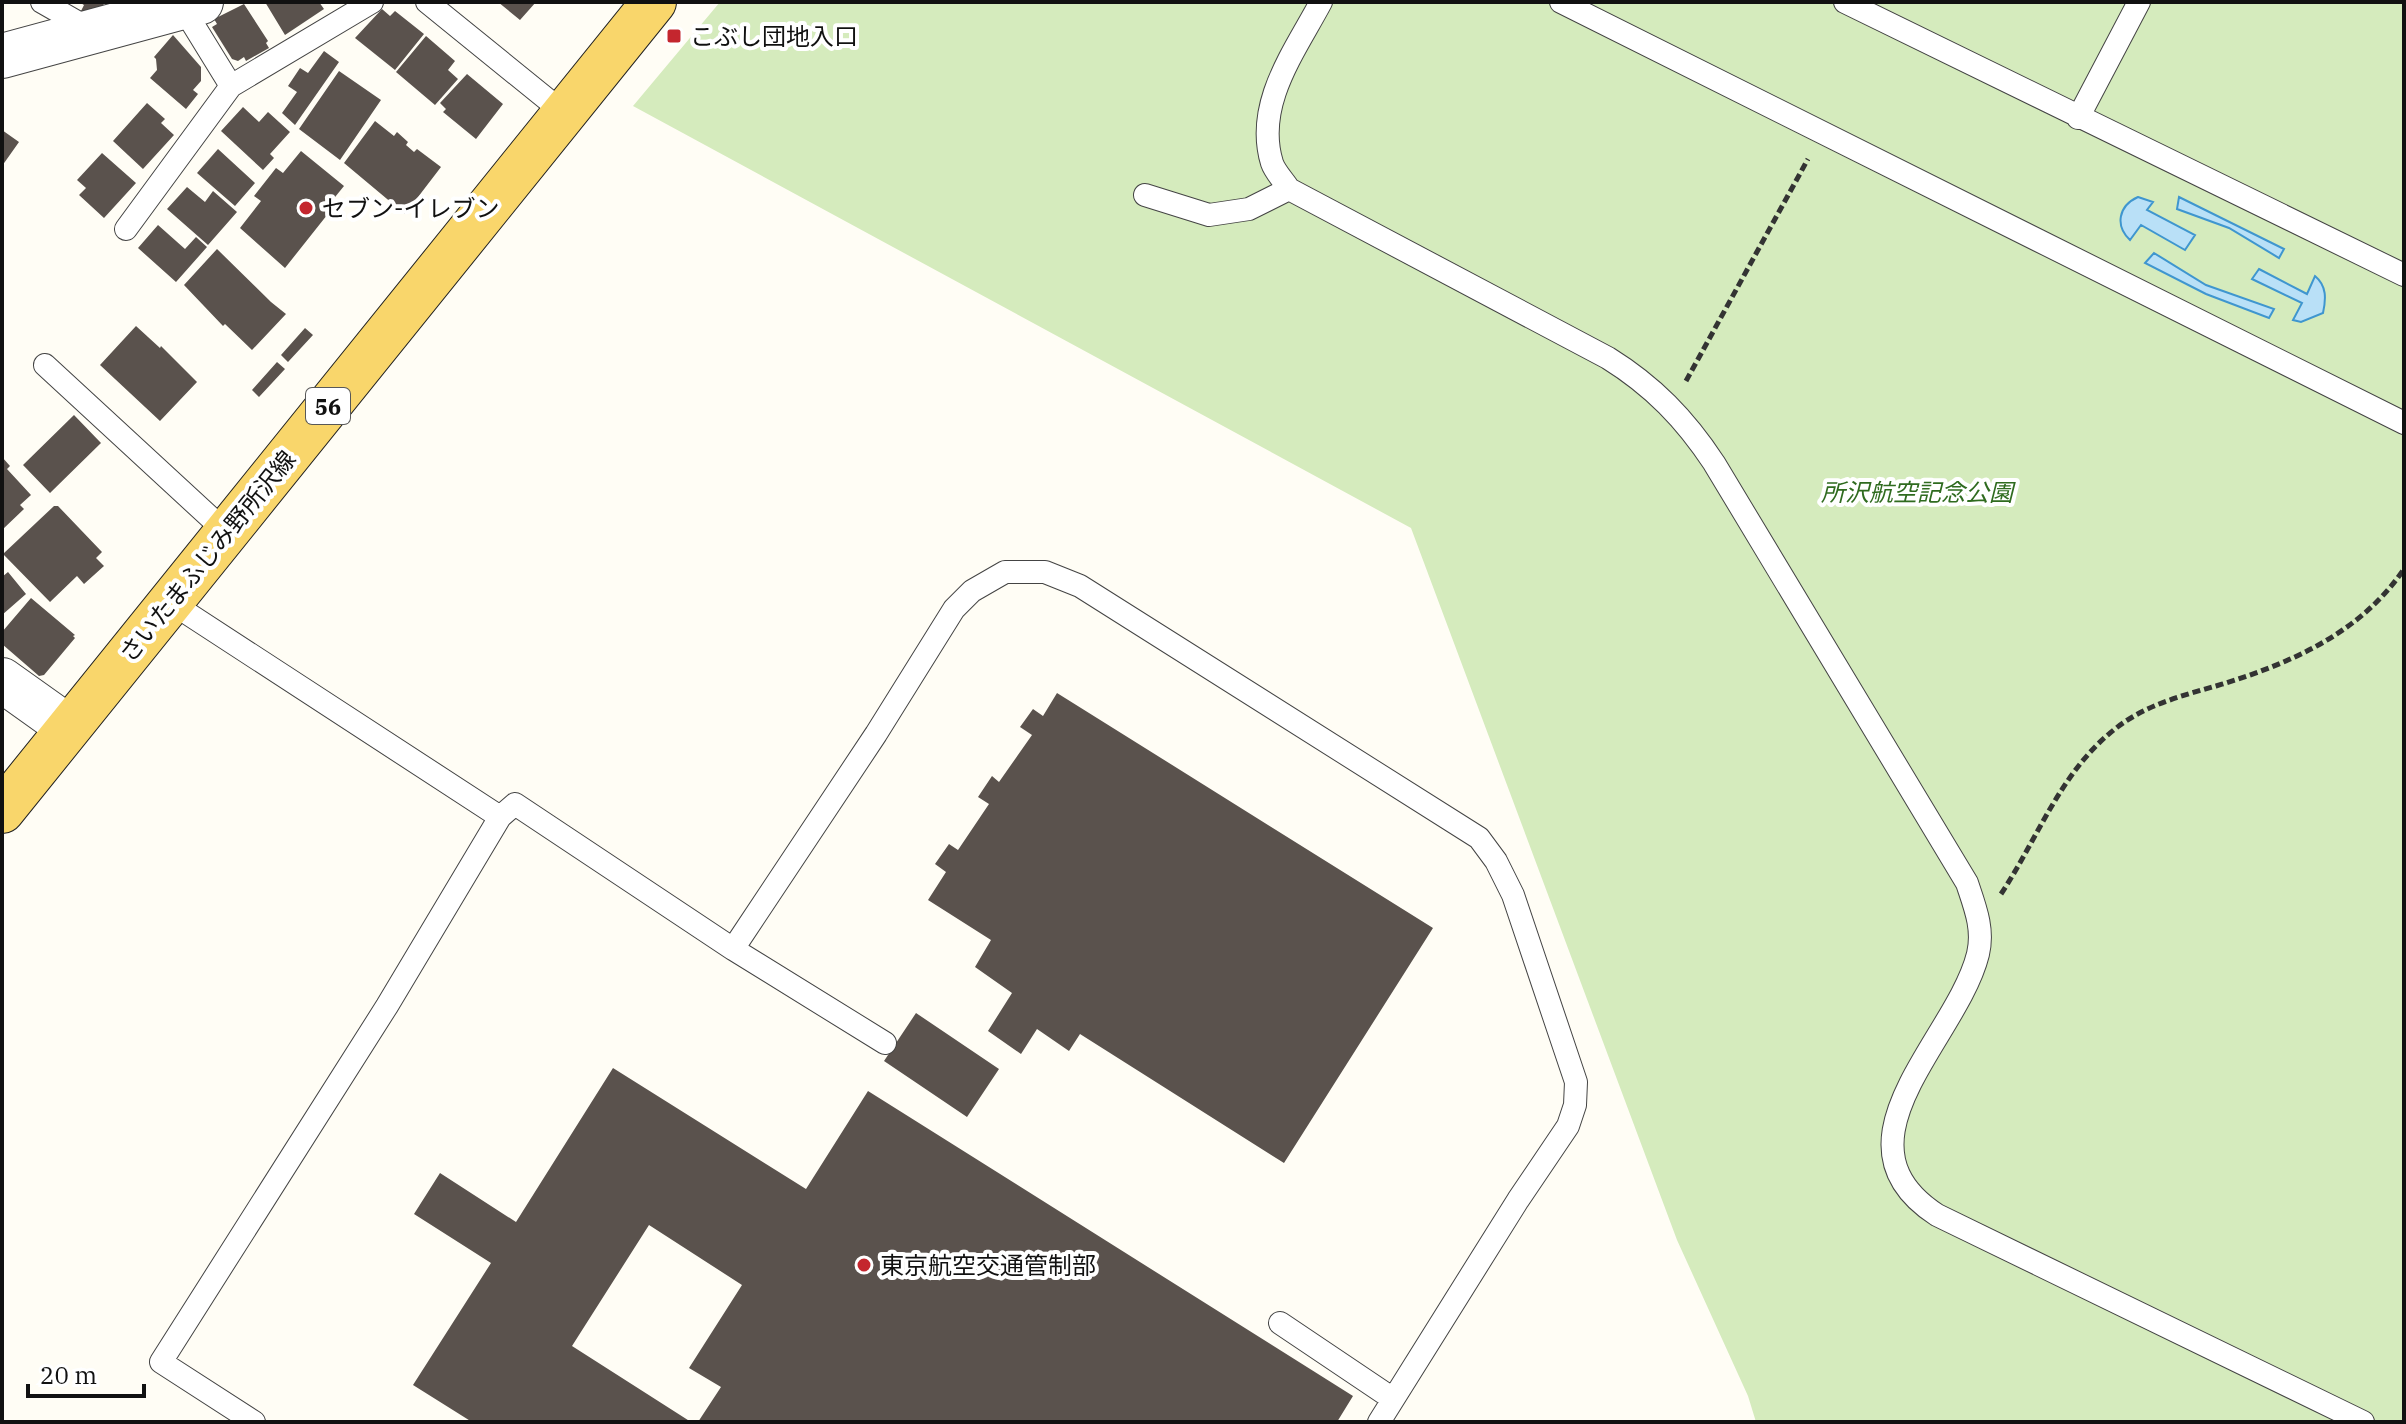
<svg xmlns="http://www.w3.org/2000/svg" width="2406" height="1424" viewBox="0 0 2406 1424" font-family="'IBM Plex Serif','Noto Sans JP',serif">
  <rect width="100%" height="100%" fill="#fffdf5"/>
  <path fill="#d5ebbd" d="M720 2H2404V1422H1756L1748 1396 1677 1240 1411 528 633 106Z"/>
  <path fill="#b9e0f7" stroke="#3f96cf" stroke-width="2" d="M2138 197 2153 202 2147 210 2195 235 2185 250 2141 225 2130 240C2115 226 2118 206 2138 197Z
    M2179 197 2284 249 2279 258 2229 228 2177 209Z
    M2154 253 2206 285 2274 309 2269 318 2206 294 2145 263Z
    M2259 269 2307 294 2315 276C2327 286 2326 299 2323 313L2301 322 2293 320 2302 303 2252 279Z"/>
  <path fill="#5a524d" d="M79 2H105L96 18 81 11 84 5Z
    M265 2H319L324 9 285 35Z
    M498 2H536L520 20Z
    M244 4 268 41 266 43 269 48 246 61 244 57 238 61 232 59 212 27 217 24 214 19Z
    M382 9 390 16 395 11 424 34 395 70 355 38Z
    M173 35 201 67V81L193 90 198 94 186 109 150 78 157 70 156 59 154 57Z
    M426 36 455 61 448 70 458 79 435 105 396 72Z
    M324 51 339 62 295 125 282 113 297 92 288 86 300 68 308 73Z
    M339 71 381 100 340 160 299 129Z
    M467 74 503 104 476 139 443 112 446 109 440 103Z
    M147 103 165 119 161 123 174 135 143 169 113 141Z
    M243 107 259 122 268 112 290 132 270 154 274 158 263 170 221 131Z
    M375 121 394 136 397 132 408 142 406 145 414 152 417 149 441 167 405 214 344 163Z
    M2 130 19 142 2 166Z
    M218 149 255 183 235 206 197 173Z
    M301 151 344 186 331 202 335 205 285 268 240 228 261 201 254 196 276 168 283 173Z
    M102 153 136 183 104 218 79 195 86 188 77 180Z
    M187 187 205 202 213 191 237 212 208 245 167 209Z
    M158 225 185 249 196 237 207 247 176 282 138 248Z
    M217 249 271 302 286 314 252 350 225 324 223 326 184 285Z
    M136 326 160 348 161 346 197 382 160 421 100 365Z
    M305 328 313 335 288 362 281 355Z
    M277 362 285 369 259 397 252 390Z
    M74 415 101 443 50 493 23 465Z
    M2 457 10 466 7 469 31 495 20 505 24 509 2 530Z
    M54 506H58L102 552 96 558 104 566 84 584 77 576 50 602 3 554Z
    M8 572 26 594 2 615V577Z
    M31 598 75 635 73 636 75 638 44 675 39 676 2 644V632Z
    M1057 693 1433 928 1284 1163 1080 1034 1069 1051 1037 1029 1021 1054 988 1031 1012 993 975 967 991 940 928 900 946 872 935 864 949 844 958 850 989 804 978 797 992 776 999 782 1032 735 1020 727 1033 709 1043 716Z
    M916 1013 999 1069 967 1117 884 1061Z
    M613 1068 806 1189 868 1091 1353 1396 1337 1422H698L721 1387 689 1368 742 1285 649 1225 572 1346 691 1422H472L413 1385 491 1263 414 1214 440 1173 516 1222Z"/>
  <g fill="none" stroke-linecap="round" stroke-linejoin="round">
    <defs>
      <path id="lane" d="M42 2 91 30
        M427 2 564 113
        M1321 2C1295 51 1254 104 1272 163 1275 172 1284 181 1289 189L1608 358C1653 386 1685 419 1714 463L1967 883C1975 907 1984 929 1978 954 1957 1039 1825 1142 1937 1215L2363 1422
        M1561 2 2404 423
        M1845 2 2404 275
        M183 8 231 86
        M2078 118 2139 2
        M1145 195 1209 215 1249 209 1289 189
        M126 229 231 86 372 2
        M45 365 226 532
        M170 602 500 817
        M733 949 876 734 954 609 972 591 1005 572H1045L1080 586 1479 838 1496 861 1513 895 1576 1082 1575 1105 1568 1126 1518 1200 1379 1422
        M1280 1323 1393 1399
        M254 1422 161 1362 387 1006 500 817 515 804 733 949 885 1043"/>
      <path id="street" d="M2 56 201 2
        M2 680 68 727"/>
      <path id="primary" d="M2 811 654 2"/>
    </defs>
    <use href="#lane" stroke="#444" stroke-width="24"/>
    <use href="#street" stroke="#444" stroke-width="46"/>
    <use href="#primary" stroke="#222" stroke-width="46"/>
    <path stroke="#333" stroke-width="5" stroke-dasharray="8 4" stroke-linecap="butt" d="M1686 381 1808 159
      M2001 894C2038 838 2061 771 2115 729 2145 705 2181 696 2216 686 2289 664 2360 634 2404 569"/>
    <use href="#lane" stroke="#fff" stroke-width="22"/>
    <use href="#street" stroke="#fff" stroke-width="44"/>
    <use href="#primary" stroke="#f9d66b" stroke-width="44"/>
  </g>
  <g fill="#c4262e" stroke="#fff" stroke-width="3">
    <rect x="666" y="28" width="16" height="16" rx="4"/>
    <circle cx="306" cy="208" r="8"/>
    <circle cx="864" cy="1265" r="8"/>
  </g>
  <g text-anchor="middle" dominant-baseline="central" stroke-width="8" stroke-linejoin="round" paint-order="stroke">
    <rect fill="#fff" stroke="#585858" stroke-width="2" x="306" y="388" width="44" height="36" rx="6"/>
    <g font-size="22" font-weight="bold" fill="#111">
      <text x="328" y="406">56</text>
    </g>
    <g font-size="24" fill="#111" stroke="#fff" text-anchor="start">
      <text x="690" y="36">こぶし団地入口</text>
      <text x="322" y="208">セブン-イレブン</text>
      <text x="880" y="1265">東京航空交通管制部</text>
    </g>
    <g font-size="24" font-style="italic" fill="#2f6b1f" stroke="#fff">
      <text x="1917" y="492">所沢航空記念公園</text>
    </g>
    <g font-size="24" fill="#111" stroke="#fff">
      <text transform="translate(207 556) rotate(-51)">さいたまふじみ野所沢線</text>
    </g>
  </g>
  <rect width="2406" height="1424" fill="none" stroke="#111111" stroke-width="8"/>
  <path d="M28 1384v12h116v-12" fill="none" stroke="#111111" stroke-width="4"/>
  <text x="40" y="1384" font-size="24" fill="#111111" stroke="#ffffff" stroke-width="6" paint-order="stroke">20 m</text>
</svg>
